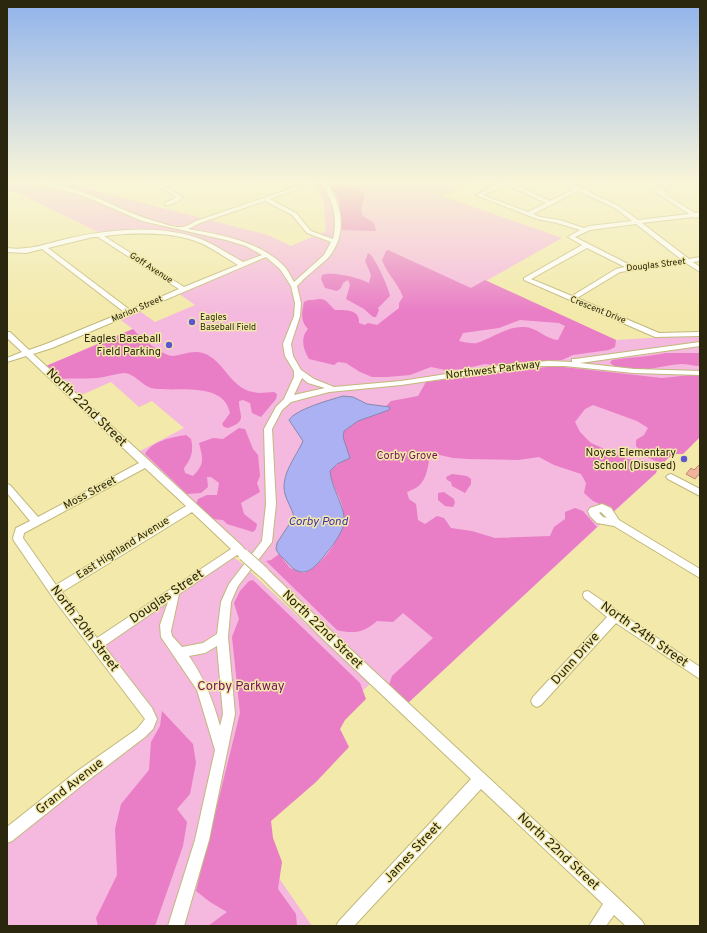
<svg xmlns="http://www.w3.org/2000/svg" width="707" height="933" viewBox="0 0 707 933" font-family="Overpass,sans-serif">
  <rect width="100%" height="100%" fill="#f2e9aa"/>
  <path fill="#f5b8de" d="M7 182H69L100 192 268 235 291 246 326 231 324 202 315 183 312 182H471L442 196 562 238 486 281 616 340 700 335V437L683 454H672L658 467 656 473 408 703 138 452 184 428 152 401 139 407 111 382 79 396 46 366 133 329 118 318 138 310 155 322 195 305 178 293 246 265C223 251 202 237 175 233L102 234 16 192H7Z
    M231 558H234L238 560 370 684 324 726 247 832 312 926H7V842L156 718 153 710 104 646Z"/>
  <path fill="#e97dc6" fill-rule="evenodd" d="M330 182C344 182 355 184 365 195L361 209 363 216 374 223 376 231 342 230C337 211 346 204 330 187L333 184Z
    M388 250 471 288 485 280 616 340 615 347 609 350 573 355 562 360 493 365 485 364 463 369 445 370 431 367 410 375 387 377H372L360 372 346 363 338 362 334 365 309 359C303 349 300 338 308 329 300 321 302 312 304 302 307 300 309 300 313 300 327 297 325 301 335 310 345 310 360 309 359 323L365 325 368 323 377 325 399 308V303L403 297C398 283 387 274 382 260L386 251ZM520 320 559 323 565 326 558 340C545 339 537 327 524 327 508 326 492 338 477 343 472 344 464 342 459 341L463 333 499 328Z
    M368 253C374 254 389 289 390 296L378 308 379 310 376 317H373L364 309 346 299 350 285 348 280 343 283 341 288 337 291 325 288 321 279 322 275C333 271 359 278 369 283L371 275 365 261Z
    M133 329C139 337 163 356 173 356 183 355 192 350 203 353 224 360 230 388 253 392 260 394 267 392 274 392L277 394 276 399 261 417 252 413 250 403 243 400 239 401C239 416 248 421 228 428L224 427 222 424 230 413C223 380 174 393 151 388 142 385 134 373 124 373 115 374 106 377 97 378 84 379 72 378 60 379L46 366Z
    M666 353H700V366C694 366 687 364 681 364 661 365 628 378 610 363L612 360C630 357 648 357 666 353Z
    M555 366 662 378 700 374V437L683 454H673L662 464 645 456 636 446V440L644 435 648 428 637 421 593 405 585 409 575 422 580 432 591 443 627 459 645 461 658 467 656 473 614 511 593 501 584 493 586 483 581 474 554 465 539 457 518 460 468 459 453 458 431 453C426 472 428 485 407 492L409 499 416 504 418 520 425 524 437 516 444 518 451 528 472 531 495 538 550 536 554 527 565 519V512L575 508 583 511 597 527 408 703 389 685 392 676 433 638 403 613 393 622 377 621C364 633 353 634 337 630L266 561 271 560 279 554 290 568 304 573C326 563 348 531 342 506 339 493 331 485 330 471 337 464 343 462 348 454L343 437 344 431 358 421 389 410 390 407 386 406 391 401 418 396 426 382Z
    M239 428 245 429 253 449 258 455 260 476 257 483 260 492 241 503 244 514 257 524 256 529 253 532 227 524 223 520 212 519 196 504 198 499 207 495H217L219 483 211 477H207L208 487 201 493 187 494 145 454C152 441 172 437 186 435L191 439C194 451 191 459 184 468L185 473 193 476C205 464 203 459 199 443L213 438 223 439Z
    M452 474 467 476 471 479V484L465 493 452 486 451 482 447 480 446 477Z
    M444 492 454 499 455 503 453 507 445 506 438 500V493Z
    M253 580 360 683 366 699 345 720 340 729 349 747 316 782 271 821 273 838 282 862 278 889 296 914 297 926H208L227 912 210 902 196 891 240 713 232 637 239 619 234 603 240 591 249 581Z
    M162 711 193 744 196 763 190 794 177 809 187 822 183 846 155 926H98L96 918 117 875 115 829 121 804 149 770 151 742 160 726Z"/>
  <path fill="#acb1f3" stroke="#8588ae" d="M343 396 353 397 367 404 390 407 389 410 358 421 344 431 343 437 350 458 337 464 330 471C331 488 347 510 344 524 341 534 334 544 328 551 315 568 303 583 286 561 282 557 278 554 276 549L277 543 294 517C292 508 287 502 285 494 280 475 296 457 303 441L289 420C296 409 330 400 343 396Z"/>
  <path fill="#f2b39c" stroke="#c28670" d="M700 464V473L695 479 686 474 691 468 694 470Z"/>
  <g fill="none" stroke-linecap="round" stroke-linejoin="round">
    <defs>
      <path id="minor" d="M32 182C78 181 116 211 158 222 165 224 175 228 182 227 186 227 192 223 196 221L310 182H317L270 199 296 213 311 231 333 239C338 217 333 200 320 182H326C343 204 348 236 327 259 317 268 306 276 297 286L301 303 300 316 291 344 293 356 301 370 314 379 334 387 401 381 512 364 549 361 572 362V359H575L700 342V346L580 363 634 369 700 371V375L634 373 565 366H530L401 385 329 392 291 402 282 410 272 429 276 504 272 542 238 586 231 602 228 637 235 714 209 840 184 926H168L195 840 215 750 197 690 161 637 160 625 168 602 104 646 152 708 157 719 153 729 145 737 86 782 12 841 7 843V827L76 772 137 729 145 719 56 602 14 541 13 538 16 528 30 521 7 493V484L10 485 38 517 139 463 26 356 7 362V358L22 352 7 338V332H10L29 350 46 344 124 312 42 249 26 253 7 252V248C30 251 48 243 70 238 112 229 162 224 203 240 217 246 230 255 243 262L262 255 246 246 226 240 142 221 84 196ZM265 201 292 215 307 233 331 242 324 255 294 282C291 277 288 270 284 266 259 241 222 235 188 229L200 223ZM124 234C151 233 178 233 203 244 215 250 226 258 238 265L184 287 104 236ZM93 237H98L179 289 130 310 48 248ZM266 257 280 269 291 286 295 303 294 316 283 344 285 356 294 371V377L284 399 276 407 264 429 266 504 262 541 229 584 221 602 217 634 203 643 182 647 172 636 171 631 179 594 237 555 244 559 248 558 249 555 242 546 33 354 52 348ZM302 378 308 383 325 388 294 395ZM145 468 186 506 56 585 23 538 24 533ZM192 512 231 549 97 638 62 592ZM217 646 223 714 220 726C213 700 204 678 189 656L205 653Z
        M151 182H157L183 197C179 201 171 206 165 205V203L177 197Z
        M510 182 550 201 574 189 561 182H567L583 189 598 182H604L587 191 619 206 638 220 689 214 654 191 668 182H674L663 190 667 192 665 194 695 213 700 212V216L696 218 693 217 642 223 689 259 700 257V261L693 262 700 267V272L686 263 620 272 577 298 659 333 700 332V336L655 337 524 280V278L582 245 568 237 580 230 557 223 537 219 476 195 499 183ZM502 186H509L546 203 528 212 483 195ZM578 191 615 208 632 221 589 226 584 228 560 220 540 217 533 214ZM636 224 682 260 632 266 575 237 590 230ZM587 248 625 267 616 269 572 296 531 279Z
        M671 474 700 489V496L668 479 666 477 668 475Z
        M602 504 611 508 619 520 700 569V578L614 526 597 523 590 516 588 511 590 508ZM601 512 607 518 603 517 599 513Z
        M263 568 267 569 333 633 618 898 642 921 645 926H626L614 915 606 926H589L603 904 481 789 354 926H336L339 921 471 779 325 641 259 575 258 572 259 569Z
        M588 591 700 667V679L616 623 541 705 537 707 533 705 531 701 533 697 607 617 584 598 583 595 584 592Z"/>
    </defs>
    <use href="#minor" stroke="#c1b87b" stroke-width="2"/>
    <use href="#minor" fill="#fff" fill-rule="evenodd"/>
    <defs>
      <path id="minor-bridge" d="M244 555 263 572"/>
    </defs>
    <use href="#minor-bridge" stroke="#c1b87b" stroke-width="13" stroke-linecap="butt"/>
    <use href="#minor-bridge" stroke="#fff" stroke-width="11"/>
  </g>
  <linearGradient id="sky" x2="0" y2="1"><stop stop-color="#90b3ec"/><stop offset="0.58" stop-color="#f9f5d9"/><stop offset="1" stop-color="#f9f5d9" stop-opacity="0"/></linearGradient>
  <rect width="707" height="313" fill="url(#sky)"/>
  <g fill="#5e56cf" stroke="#f2e9aa" stroke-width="1.5">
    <circle cx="192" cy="322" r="4"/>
    <circle cx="169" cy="345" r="4"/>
    <circle cx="684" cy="459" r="4"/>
  </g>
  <g text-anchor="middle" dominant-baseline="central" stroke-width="3" stroke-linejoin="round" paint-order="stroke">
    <g font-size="9" fill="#2a270e" stroke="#f2e9aa">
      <text transform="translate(656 265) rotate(-7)">Douglas Street</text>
      <text transform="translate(151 268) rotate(33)">Goff Avenue</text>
      <text transform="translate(137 309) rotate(-23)">Marion Street</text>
      <text transform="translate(598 310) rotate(22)">Crescent Drive</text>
    </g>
    <g font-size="9" fill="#2a270e" stroke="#f2e9aa" text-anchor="start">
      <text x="200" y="317">Eagles<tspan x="200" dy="10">Baseball Field</tspan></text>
    </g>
    <g font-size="11" fill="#2a270e" stroke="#f2e9aa" text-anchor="end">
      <text x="161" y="339">Eagles Baseball<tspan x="161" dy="13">Field Parking</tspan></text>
      <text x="676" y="453">Noyes Elementary<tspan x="676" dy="13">School (Disused)</tspan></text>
    </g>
    <g font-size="11" fill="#2a270e" stroke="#f2e9aa">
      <text transform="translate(493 370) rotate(-7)">Northwest Parkway</text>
      <text transform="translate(90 493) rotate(-28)">Moss Street</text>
      <text transform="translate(123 548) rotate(-32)">East Highland Avenue</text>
    </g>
    <g font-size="11" fill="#74135c" stroke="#f2e9aa">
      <text x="407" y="456">Corby Grove</text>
    </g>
    <g font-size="12" font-style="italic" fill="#402daa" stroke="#f2e9aa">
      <text x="318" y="522">Corby Pond</text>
    </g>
    <g font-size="13" fill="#2a270e" stroke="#f2e9aa">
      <text transform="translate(86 408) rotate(44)">North 22nd Street</text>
      <text transform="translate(167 597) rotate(-34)">Douglas Street</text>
      <text transform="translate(84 629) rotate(53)">North 20th Street</text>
      <text transform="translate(322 630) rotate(44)">North 22nd Street</text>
      <text transform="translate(644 635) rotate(35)">North 24th Street</text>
      <text transform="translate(576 659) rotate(-48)">Dunn Drive</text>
      <text transform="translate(70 787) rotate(-38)">Grand Avenue</text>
      <text transform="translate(558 852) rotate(43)">North 22nd Street</text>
      <text transform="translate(413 853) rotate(-47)">James Street</text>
    </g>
    <g font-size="13" fill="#74135c" stroke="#f2e9aa">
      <text x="241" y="687">Corby Parkway</text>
    </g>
  </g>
  <rect width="707" height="933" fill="none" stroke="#2a270e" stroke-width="16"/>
</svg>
